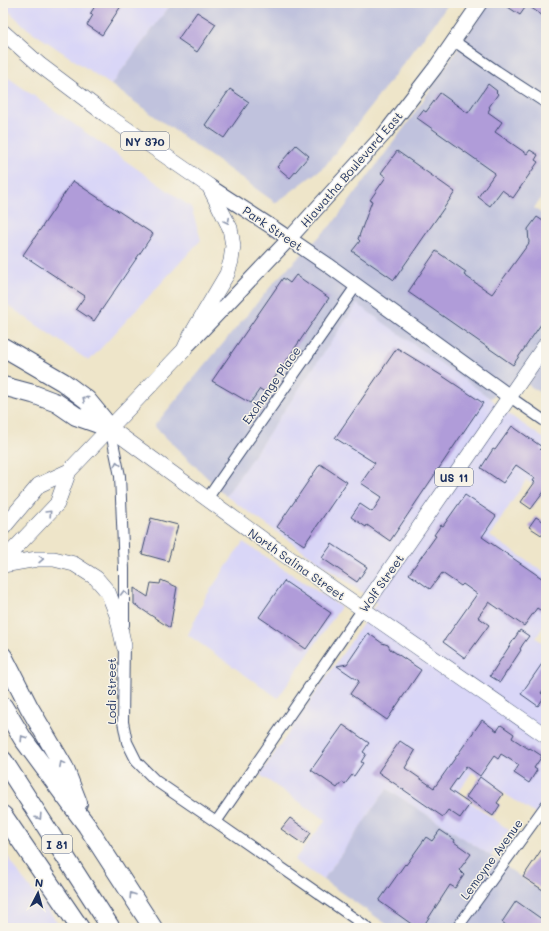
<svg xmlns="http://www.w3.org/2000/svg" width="549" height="931" viewBox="0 0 549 931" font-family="Mali,sans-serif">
  <rect width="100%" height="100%" fill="#f7f3e8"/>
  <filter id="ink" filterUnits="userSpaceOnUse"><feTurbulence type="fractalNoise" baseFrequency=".025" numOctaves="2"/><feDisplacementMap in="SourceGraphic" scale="8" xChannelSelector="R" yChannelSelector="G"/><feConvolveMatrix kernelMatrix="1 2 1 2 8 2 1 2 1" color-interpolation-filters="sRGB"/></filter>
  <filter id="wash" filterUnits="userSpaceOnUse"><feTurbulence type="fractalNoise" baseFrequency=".012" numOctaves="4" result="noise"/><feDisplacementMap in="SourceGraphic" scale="16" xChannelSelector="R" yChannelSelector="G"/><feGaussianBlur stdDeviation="0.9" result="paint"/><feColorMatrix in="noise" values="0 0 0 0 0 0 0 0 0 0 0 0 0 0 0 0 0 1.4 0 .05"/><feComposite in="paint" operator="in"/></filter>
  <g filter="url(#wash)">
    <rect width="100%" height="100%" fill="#eee5c9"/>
    <path fill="#d9d6f7" d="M3 3H172L111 85 28 29 3 6Z
      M3 74 191 207 201 240 89 361 3 302Z
      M357 303 490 398 510 415 546 440V492L526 480 490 536 546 573V622L536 638 546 645V821L472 772 458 793 509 830 491 856 387 789 323 880 294 860 326 820 260 775 377 603 226 496Z
      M243 542 341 607 278 698 188 635 205 598Z
      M3 849 22 878 55 919 61 928H3Z"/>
    <path fill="#c0c2dd" d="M172 3H449L437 20 325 166 276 203 111 85Z
      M489 3H546V191L534 208 546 217V334L521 380 490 398 357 304 226 496 154 426 277 279 334 222 407 124Z
      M546 357V397L527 384Z
      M387 789 491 856 546 895V928H392L323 880Z"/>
    <g id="blocks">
      <path fill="#b09cd9" d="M97 3H123L102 35 87 25 93 15 90 14Z
        M502 3H546V18L527 5 520 15Z
        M197 12 216 24 197 52 178 39Z
        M488 84 497 91 496 92 498 94 489 107 490 108 488 112 502 122 495 132 527 154 530 150 538 155 535 160 538 162 513 198 502 190 490 206 478 197 495 173 417 118 423 110 426 112 440 93 468 113Z
        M230 89 249 102 224 138 205 125Z
        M296 145 309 156 290 178 277 167Z
        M397 151 455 192 394 280 352 251 360 241 358 239 372 201 370 200 386 177 381 173Z
        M73 181 153 234 94 321 76 309 85 296 23 255Z
        M537 217 546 223V317L513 365 408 292 436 251 466 272 464 275 492 294 529 243 528 229Z
        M296 275 329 298 265 392 260 389 250 403 212 381 283 278 290 283Z
        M397 348 444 377 483 403 390 541 367 525 366 527 351 517 360 504 372 512 382 497 361 483 375 463 335 438Z
        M512 426 542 447 540 449 546 454V489L531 509 521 502 535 482 533 481 535 478 516 465 503 483 481 468 493 449 495 450Z
        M320 464 347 482 304 545 277 527Z
        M465 495 496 516 482 537 546 581V614L537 608 524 626 489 602 478 617 489 625 465 658 443 642 477 594 463 584 461 586 442 573 430 589 409 574 436 536 434 535 441 525 443 526Z
        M536 517 546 523V538L529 527Z
        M151 518 178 525 168 561 142 554Z
        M332 544 367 567 357 582 322 558Z
        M161 580 177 587 170 628 134 604V588L148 597 151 583 160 584Z
        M284 581 331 613 306 649 259 617Z
        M520 630 529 636 523 644 520 649 521 650 500 682 490 676Z
        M368 633 382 643 388 645 390 649 421 670 387 720 350 694 359 681 337 666 347 664Z
        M546 658V686L541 693 545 696 538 706 521 694Z
        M482 720 497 731 501 725 514 734 512 738 529 749 530 748 542 756 534 768 537 770 529 783 514 773 519 765 501 754 498 759 494 756 480 776 466 766 449 790 470 804 460 818 448 810 443 817 378 772 400 741 415 751 405 768 434 788Z
        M343 725 369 743 363 752 366 754 361 762 363 763 354 776 352 775 345 784 342 782 337 788 311 770Z
        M480 777 503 794 497 803 500 805 493 816 466 797Z
        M290 818 311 833 303 844 281 829Z
        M440 830 455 840 454 842 471 854 459 870 464 875 455 888 450 885 426 922 421 928H417L379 901 405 864 406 865 426 837 432 841Z
        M546 843V892L523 877Z
        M516 901 546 922V928H510L502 922Z"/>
    </g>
  </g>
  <g filter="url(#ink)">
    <use href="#blocks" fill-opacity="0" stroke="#3b4a6e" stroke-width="1"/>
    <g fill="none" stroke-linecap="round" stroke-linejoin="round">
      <defs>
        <path id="street" d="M454 41 497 71 546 103
          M510 397 546 422
          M110 428 120 476 124 569V625
          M207 499 356 286
          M124 641 123 722 127 742 137 762 156 781 216 822 368 928
          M216 822 362 610
          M457 928 546 805"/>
        <path id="secondary" d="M209 186 275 229 328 265 510 397
          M189 344 289 239 385 133 435 68 480 3"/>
        <path id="primary" d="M3 32 40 65 105 114 209 186 230 228 233 246 231 261 227 274 191 335 184 350 69 471 39 485 3 528
          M110 428 276 549 546 736
          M3 561 57 504 69 471
          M3 565 37 559H54L74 564 96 578 108 592 117 615 124 646
          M362 610 546 344"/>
        <path id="highway" d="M3 347 63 382 87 400 110 428
          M3 386 33 394 57 403 76 416 110 428
          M3 656 29 707 64 767 78 803
          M3 706 23 739 87 826 153 928
          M3 760 111 928
          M3 815 80 928"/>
      </defs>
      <use href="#street" stroke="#3b4a6e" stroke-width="12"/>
      <use href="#secondary" stroke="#3b4a6e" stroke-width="16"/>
      <use href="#primary" stroke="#3b4a6e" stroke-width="16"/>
      <use href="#highway" stroke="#3b4a6e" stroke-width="20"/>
      <use href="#street" stroke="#fff" stroke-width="10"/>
      <use href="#secondary" stroke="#fff" stroke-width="14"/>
      <use href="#primary" stroke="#fff" stroke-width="15"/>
      <use href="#highway" stroke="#fff" stroke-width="18"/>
    </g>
    <defs><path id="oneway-chevron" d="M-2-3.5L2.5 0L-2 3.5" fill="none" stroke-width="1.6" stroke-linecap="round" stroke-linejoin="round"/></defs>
    <g stroke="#8d97ae">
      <use href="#oneway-chevron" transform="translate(227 221) rotate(63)"/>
      <use href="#oneway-chevron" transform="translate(85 399) rotate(-139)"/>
      <use href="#oneway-chevron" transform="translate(117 464) rotate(-101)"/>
      <use href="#oneway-chevron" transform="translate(49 513) rotate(-46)"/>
      <use href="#oneway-chevron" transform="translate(41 559) rotate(-1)"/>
      <use href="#oneway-chevron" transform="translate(124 593) rotate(-90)"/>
      <use href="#oneway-chevron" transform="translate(23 738) rotate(-123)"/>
      <use href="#oneway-chevron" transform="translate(62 764) rotate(-118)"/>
      <use href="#oneway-chevron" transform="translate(39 817) rotate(57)"/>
      <use href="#oneway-chevron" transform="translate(132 895) rotate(-123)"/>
    </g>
  </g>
  <g text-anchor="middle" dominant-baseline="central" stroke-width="3" stroke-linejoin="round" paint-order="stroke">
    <g fill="#f7f3e8" stroke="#5d6a87" stroke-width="1">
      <rect x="121" y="132" width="48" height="18" rx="3"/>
      <rect x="435" y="468" width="38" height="18" rx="3"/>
      <rect x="42" y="835" width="30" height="18" rx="3"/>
    </g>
    <g font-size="11" font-weight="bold" fill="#1b2f5e">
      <text x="145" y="141">NY 370</text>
      <text x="454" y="477">US 11</text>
      <text x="57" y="844">I 81</text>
    </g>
    <g font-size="12" fill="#1b2f5e" stroke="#f7f3e8">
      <text transform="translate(351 169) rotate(-49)">Hiawatha Boulevard East</text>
      <text transform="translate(273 228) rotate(34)">Park Street</text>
      <text transform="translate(271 385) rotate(-55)">Exchange Place</text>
      <text transform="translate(297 564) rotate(35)">North Salina Street</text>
      <text transform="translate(381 583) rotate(-55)">Wolf Street</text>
      <text transform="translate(111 691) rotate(-90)">Lodi Street</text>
      <text transform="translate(491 859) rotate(-54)">Lemoyne Avenue</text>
    </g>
  </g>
  <rect width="549" height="931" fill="none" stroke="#f7f3e8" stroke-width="16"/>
  <g transform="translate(38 893) rotate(6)" stroke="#f7f3e8" stroke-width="3" paint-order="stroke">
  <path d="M0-3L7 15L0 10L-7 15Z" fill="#1b2f5e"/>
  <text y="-6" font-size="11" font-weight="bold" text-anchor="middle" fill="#1b2f5e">N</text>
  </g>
</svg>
